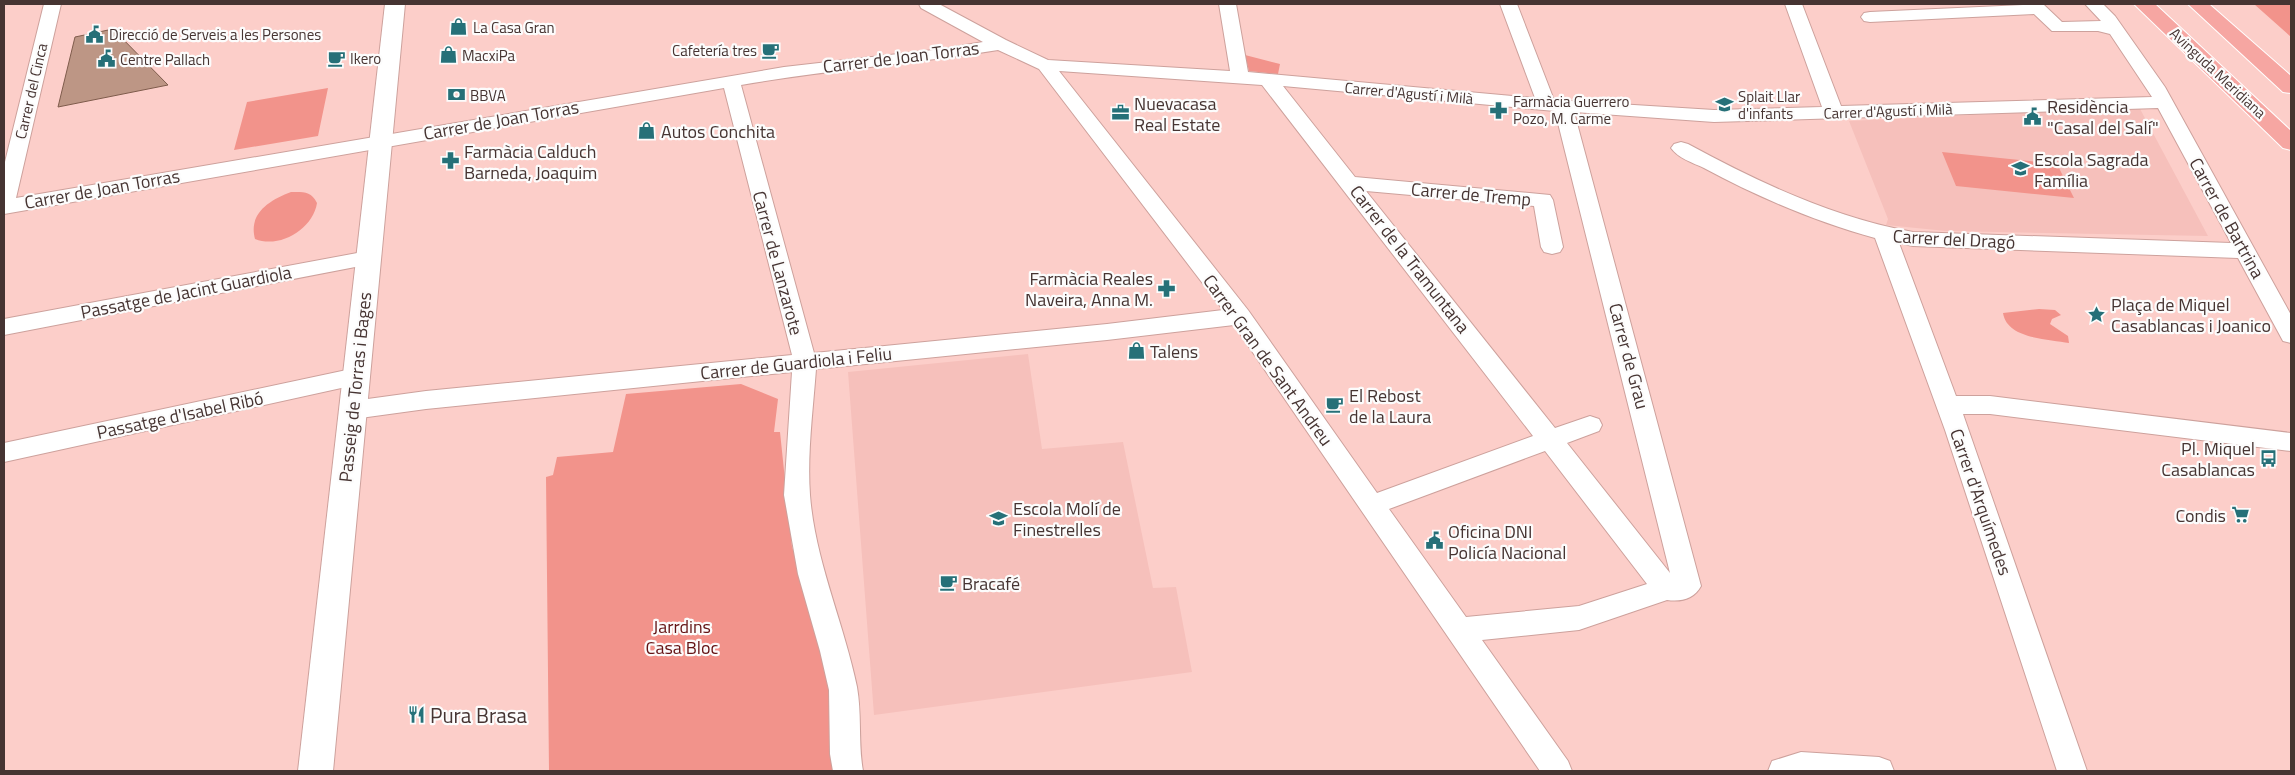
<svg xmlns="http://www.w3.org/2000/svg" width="2295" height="775" viewBox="0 0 2295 775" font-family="'Titillium Web',sans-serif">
  <rect width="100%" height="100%" fill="#fccec9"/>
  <path fill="#f6c0bb" d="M2139 107 2208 236 1946 231 1886 225 1888 219 1849 121Z
    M1028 354 1042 449 1123 442 1153 588 1176 587 1192 672 874 715 848 372Z"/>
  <path fill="#f2938b" d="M2254 4H2291V37Z
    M1245 55 1280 64 1278 74 1249 71Z
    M328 88 318 136 234 150 247 102Z
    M1942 152 2057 164 2074 198 1956 186Z
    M291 192C304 192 311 191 317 203 313 229 280 249 255 239 248 213 270 200 291 192Z
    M2039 309 2055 310 2061 315 2052 319 2050 324 2068 336 2069 343C2048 339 2007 339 2003 313Z
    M741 384 778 399 774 432H780L792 547 843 690 838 771H549L546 477 553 475 557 457 613 452 626 394Z"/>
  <path fill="#bd9685" stroke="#7f5c4c" d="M113 29 168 85 58 107 75 37Z"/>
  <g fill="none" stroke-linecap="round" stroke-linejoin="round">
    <defs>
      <path id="street" d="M44 4H61L16 198 784 67 942 49 983 42 921 8 919 4H939L1006 40 1048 60 1230 71 1219 4H1236L1248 72 1535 98 1500 4H1517L1554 100 1714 110 1822 107 1785 4H1802L1841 106 2152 97 2110 34 2098 31H2052L2034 14 1870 22 1864 21 1861 17 1864 13 1870 12 2043 4 2062 22 2101 21 2085 4H2103L2115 16 2165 87 2291 315V343L2283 341 2238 258 1913 246 1899 243 1956 396H1990L2291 433V451L1990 414H1963L2087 771H2057L1945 430 1875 238C1816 222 1758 197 1704 168 1693 163 1678 158 1671 148L1674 144 1681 142 1688 144C1758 182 1834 218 1913 232L2231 243 2158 108 1714 122 1574 112 1701 586C1694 599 1681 602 1667 600L1579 630 1482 640 1568 761 1572 771H1540L1234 325 1107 340 816 369C813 410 807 455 810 495 815 561 844 623 857 687 862 715 858 744 863 771H833L830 754 829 690 820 651 798 574 784 495 792 372 426 409 353 419 344 416 341 410 344 404 353 401 426 391 792 355 724 88 4 214V166ZM998 50 1039 69 1223 310 1107 324 814 353 741 85C826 70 913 64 998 50ZM1059 71 1262 85 1533 436 1377 493 1248 310ZM1283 86 1555 111 1670 573 1567 443 1599 431 1602 425 1599 419 1590 416 1555 428 1366 191 1534 206 1541 247 1544 252 1552 254 1560 252 1563 247 1553 200 1550 195 1355 177ZM1545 451 1647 584 1579 606 1466 617 1389 509Z
        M368 251 376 253 379 258 376 263 4 335V319Z
        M356 368 364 371 368 377 364 383 4 462V443Z
        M1801 752 1879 757 1890 761 1894 771H1768L1772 761Z"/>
      <path id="secondary" d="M385 4H405L333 771H298Z"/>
      <path id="primary" d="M2134 4H2155L2291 131V150L2283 148Z
        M2188 4H2209L2291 76V93L2283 92Z"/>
    </defs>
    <use href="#street" stroke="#cda19c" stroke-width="2"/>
    <use href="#secondary" stroke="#cda19c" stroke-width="2"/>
    <use href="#primary" stroke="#fff" stroke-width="2"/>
    <use href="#street" fill="#fff" fill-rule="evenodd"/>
    <use href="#secondary" fill="#fff" fill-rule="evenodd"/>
    <use href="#primary" fill="#f6a6a2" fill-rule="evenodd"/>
  </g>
  <defs>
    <symbol id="shop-bare" viewBox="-9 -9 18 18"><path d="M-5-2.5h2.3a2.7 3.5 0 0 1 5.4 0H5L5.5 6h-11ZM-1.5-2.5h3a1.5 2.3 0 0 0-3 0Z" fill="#267078" stroke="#fcfcfc" stroke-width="2.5" paint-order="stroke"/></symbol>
    <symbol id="civic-bare" viewBox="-9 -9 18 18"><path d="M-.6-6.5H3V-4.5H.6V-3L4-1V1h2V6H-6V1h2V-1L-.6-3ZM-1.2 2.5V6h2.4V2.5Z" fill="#267078" stroke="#fcfcfc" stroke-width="2.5" paint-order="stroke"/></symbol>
    <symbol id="cafe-bare" viewBox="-9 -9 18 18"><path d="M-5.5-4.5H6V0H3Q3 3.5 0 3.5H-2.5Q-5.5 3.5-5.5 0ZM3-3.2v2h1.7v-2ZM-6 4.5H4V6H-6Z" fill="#267078" stroke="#fcfcfc" stroke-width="2.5" paint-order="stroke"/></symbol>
    <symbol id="bank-bare" viewBox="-9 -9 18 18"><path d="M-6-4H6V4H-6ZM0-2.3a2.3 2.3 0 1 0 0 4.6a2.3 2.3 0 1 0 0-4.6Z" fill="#267078" stroke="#fcfcfc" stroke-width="2.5" paint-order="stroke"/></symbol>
    <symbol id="school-bare" viewBox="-9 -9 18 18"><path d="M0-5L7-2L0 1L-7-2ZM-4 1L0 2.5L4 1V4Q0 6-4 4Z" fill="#267078" stroke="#fcfcfc" stroke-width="2.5" paint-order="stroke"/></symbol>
    <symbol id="pharmacy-bare" viewBox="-9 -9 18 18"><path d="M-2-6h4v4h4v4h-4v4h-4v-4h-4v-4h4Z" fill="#267078" stroke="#fcfcfc" stroke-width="2.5" paint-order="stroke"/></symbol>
    <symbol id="office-bare" viewBox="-9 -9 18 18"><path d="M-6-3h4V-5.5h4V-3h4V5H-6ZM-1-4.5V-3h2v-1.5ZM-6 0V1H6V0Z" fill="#267078" stroke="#fcfcfc" stroke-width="2.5" paint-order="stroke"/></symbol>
    <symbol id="sight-bare" viewBox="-9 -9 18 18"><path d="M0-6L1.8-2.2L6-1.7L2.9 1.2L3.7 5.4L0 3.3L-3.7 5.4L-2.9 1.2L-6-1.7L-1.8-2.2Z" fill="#267078" stroke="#fcfcfc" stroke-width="2.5" paint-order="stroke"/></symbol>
    <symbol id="bus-bare" viewBox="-9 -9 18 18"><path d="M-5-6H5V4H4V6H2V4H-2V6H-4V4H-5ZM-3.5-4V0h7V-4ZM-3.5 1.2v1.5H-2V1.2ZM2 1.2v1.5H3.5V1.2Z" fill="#267078" stroke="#fcfcfc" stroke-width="2.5" paint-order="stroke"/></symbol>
    <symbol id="supermarket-bare" viewBox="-9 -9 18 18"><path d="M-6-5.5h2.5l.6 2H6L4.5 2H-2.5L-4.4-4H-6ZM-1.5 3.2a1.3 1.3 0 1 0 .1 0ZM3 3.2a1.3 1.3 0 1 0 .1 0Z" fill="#267078" stroke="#fcfcfc" stroke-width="2.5" paint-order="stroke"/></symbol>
    <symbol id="restaurant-bare" viewBox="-9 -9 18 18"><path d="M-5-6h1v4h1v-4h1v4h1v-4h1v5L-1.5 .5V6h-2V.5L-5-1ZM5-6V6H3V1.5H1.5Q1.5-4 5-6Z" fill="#267078" stroke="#fcfcfc" stroke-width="2.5" paint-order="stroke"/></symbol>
  </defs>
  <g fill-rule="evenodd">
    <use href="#shop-bare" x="446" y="14" width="25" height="25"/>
    <use href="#civic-bare" x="82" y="22" width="25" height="25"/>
    <use href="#cafe-bare" x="758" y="38" width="25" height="25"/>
    <use href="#shop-bare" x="436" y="42" width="25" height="25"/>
    <use href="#cafe-bare" x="324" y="46" width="25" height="25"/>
    <use href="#civic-bare" x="94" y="46" width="25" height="25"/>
    <use href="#bank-bare" x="444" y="82" width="25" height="25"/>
    <use href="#school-bare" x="1712" y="92" width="25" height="25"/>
    <use href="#pharmacy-bare" x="1486" y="98" width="25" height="25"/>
    <use href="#office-bare" x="1108" y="100" width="25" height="25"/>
    <use href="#civic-bare" x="2020" y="104" width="25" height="25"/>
    <use href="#shop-bare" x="634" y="118" width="25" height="25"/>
    <use href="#pharmacy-bare" x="438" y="148" width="25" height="25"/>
    <use href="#school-bare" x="2008" y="156" width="25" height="25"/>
    <use href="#pharmacy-bare" x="1154" y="276" width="25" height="25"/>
    <use href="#sight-bare" x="2084" y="302" width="25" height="25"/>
    <use href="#shop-bare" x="1124" y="338" width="25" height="25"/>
    <use href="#cafe-bare" x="1322" y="392" width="25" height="25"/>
    <use href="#bus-bare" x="2256" y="446" width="25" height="25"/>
    <use href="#supermarket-bare" x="2228" y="502" width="25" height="25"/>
    <use href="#school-bare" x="986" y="506" width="25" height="25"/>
    <use href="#civic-bare" x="1422" y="528" width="25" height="25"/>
    <use href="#cafe-bare" x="936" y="570" width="25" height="25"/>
    <use href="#restaurant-bare" x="404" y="702" width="25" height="25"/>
  </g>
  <g text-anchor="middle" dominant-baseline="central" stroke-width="4.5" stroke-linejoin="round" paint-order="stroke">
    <g font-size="15" fill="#463432" stroke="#fcfcfc" text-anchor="start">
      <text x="473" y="27">La Casa Gran</text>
      <text x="109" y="34">Direcció de Serveis a les Persones</text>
      <text x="757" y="50" text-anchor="end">Cafetería tres</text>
      <text x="462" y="55">MacxiPa</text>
      <text x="350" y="58">Ikero</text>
      <text x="120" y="59">Centre Pallach</text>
      <text x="470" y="95">BBVA</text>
      <text x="1738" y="96">Splait Llar<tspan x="1738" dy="17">d'infants</tspan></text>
      <text x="1513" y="101">Farmàcia Guerrero<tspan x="1513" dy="17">Pozo, M. Carme</tspan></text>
    </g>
    <g font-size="15" fill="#463432" stroke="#fcfcfc">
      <text transform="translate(2218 73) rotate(43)">Avinguda Meridiana</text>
      <text transform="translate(31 91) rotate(-77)">Carrer del Cinca</text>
      <text transform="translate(1409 93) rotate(5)">Carrer d'Agustí i Milà</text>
      <text transform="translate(1888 111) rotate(-2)">Carrer d'Agustí i Milà</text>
    </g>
    <g font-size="18" fill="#463432" stroke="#fcfcfc">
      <text transform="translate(901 57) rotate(-7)">Carrer de Joan Torras</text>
      <text transform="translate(501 120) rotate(-10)">Carrer de Joan Torras</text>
      <text transform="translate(102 189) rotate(-10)">Carrer de Joan Torras</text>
      <text transform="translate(1471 194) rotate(5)">Carrer de Tremp</text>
      <text transform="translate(2227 218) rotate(61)">Carrer de Bartrina</text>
      <text transform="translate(1954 239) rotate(3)">Carrer del Dragó</text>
      <text transform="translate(1410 259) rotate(52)">Carrer de la Tramuntana</text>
      <text transform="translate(778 263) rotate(75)">Carrer de Lanzarote</text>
      <text transform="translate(186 292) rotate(-11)">Passatge de Jacint Guardiola</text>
      <text transform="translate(1629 356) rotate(75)">Carrer de Grau</text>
      <text transform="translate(1268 360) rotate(54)">Carrer Gran de Sant Andreu</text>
      <text transform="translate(796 363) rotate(-6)">Carrer de Guardiola i Feliu</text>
      <text transform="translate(355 387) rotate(-84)">Passeig de Torras i Bages</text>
      <text transform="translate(180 415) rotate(-12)">Passatge d'Isabel Ribó</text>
      <text transform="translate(1981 502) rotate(71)">Carrer d'Arquímedes</text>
    </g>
    <g font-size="18" fill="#463432" stroke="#fcfcfc" text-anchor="start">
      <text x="1134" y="103">Nuevacasa<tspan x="1134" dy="21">Real Estate</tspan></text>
      <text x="2047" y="106">Residència<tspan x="2047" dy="21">"Casal del Salí"</tspan></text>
      <text x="661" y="131">Autos Conchita</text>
      <text x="464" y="151">Farmàcia Calduch<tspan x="464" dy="21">Barneda, Joaquim</tspan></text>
      <text x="2034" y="159">Escola Sagrada<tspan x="2034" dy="21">Família</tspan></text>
      <text x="1153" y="278" text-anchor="end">Farmàcia Reales<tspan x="1153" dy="21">Naveira, Anna M.</tspan></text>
      <text x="2111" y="304">Plaça de Miquel<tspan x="2111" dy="21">Casablancas i Joanico</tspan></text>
      <text x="1150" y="351">Talens</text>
      <text x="1349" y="395">El Rebost<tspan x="1349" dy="21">de la Laura</tspan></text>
      <text x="2255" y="448" text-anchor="end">Pl. Miquel<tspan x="2255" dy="21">Casablancas</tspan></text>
      <text x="1013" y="508">Escola Molí de<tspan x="1013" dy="21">Finestrelles</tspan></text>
      <text x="2226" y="515" text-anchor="end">Condis</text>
      <text x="1448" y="531">Oficina DNI<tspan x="1448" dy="21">Policía Nacional</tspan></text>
      <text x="962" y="583">Bracafé</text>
    </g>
    <g font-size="18" fill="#641314" stroke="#fcfcfc">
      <text x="682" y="626">Jarrdins<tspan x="682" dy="21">Casa Bloc</tspan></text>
    </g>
    <g font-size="21" fill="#463432" stroke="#fcfcfc" text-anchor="start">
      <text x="430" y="715">Pura Brasa</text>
    </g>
  </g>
  <rect width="2295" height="775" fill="none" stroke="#463432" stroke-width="10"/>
</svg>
